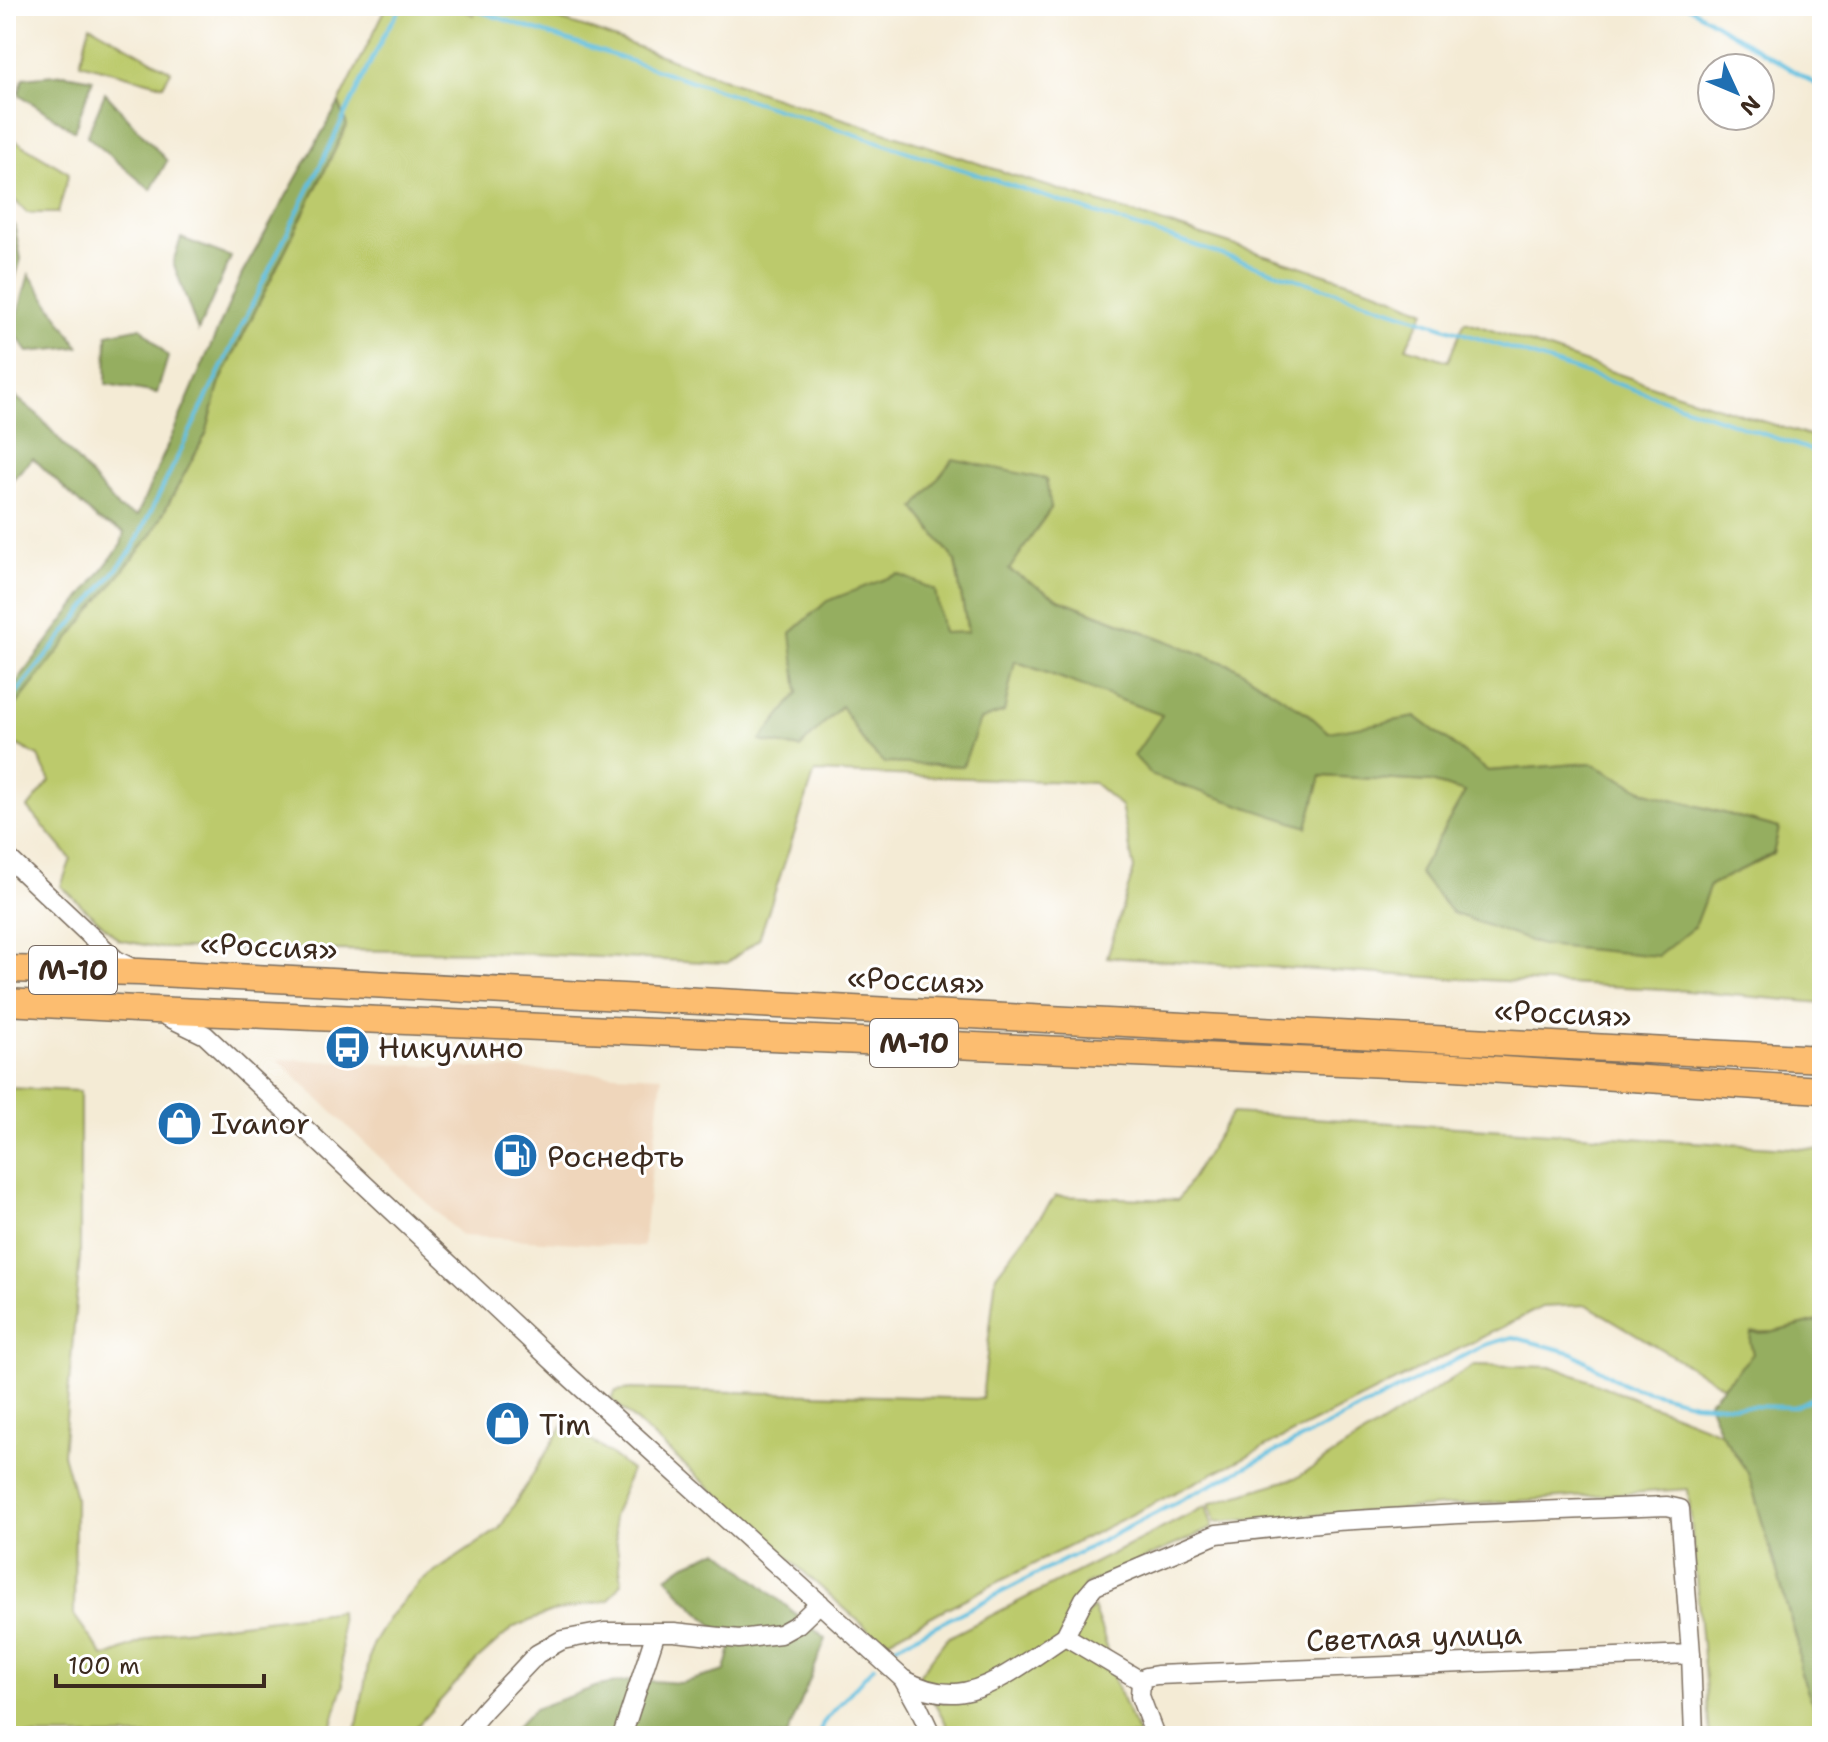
<svg xmlns="http://www.w3.org/2000/svg" width="1828" height="1742" viewBox="0 0 1828 1742" font-family="'Shantell Sans',sans-serif">
  <rect width="100%" height="100%" fill="#fff"/>
  <filter id="ink" filterUnits="userSpaceOnUse"><feTurbulence type="fractalNoise" baseFrequency=".0125" numOctaves="2"/><feDisplacementMap in="SourceGraphic" scale="16" xChannelSelector="R" yChannelSelector="G"/><feConvolveMatrix kernelMatrix="1 2 1 2 8 2 1 2 1" color-interpolation-filters="sRGB"/></filter>
  <filter id="wash" filterUnits="userSpaceOnUse"><feTurbulence type="fractalNoise" baseFrequency=".006" numOctaves="4" result="noise"/><feDisplacementMap in="SourceGraphic" scale="32" xChannelSelector="R" yChannelSelector="G"/><feGaussianBlur stdDeviation="1.8" result="paint"/><feColorMatrix in="noise" values="0 0 0 0 0 0 0 0 0 0 0 0 0 0 0 0 0 1.4 0 .05"/><feComposite in="paint" operator="in"/></filter>
  <g filter="url(#wash)">
    <rect width="100%" height="100%" fill="#f4ebd5"/>
    <path fill="#efd6bb" d="M277 1059 662 1076 643 1247 462 1236Z"/>
    <path fill="#bcca6c" stroke="#7c7a45" stroke-width="2" fill-rule="evenodd" d="M387 6H456L474 15 476 6H515L589 29 763 93 928 146 1009 174 1382 292 1425 311 1406 347 1448 361 1465 321 1659 388 1822 440V1003L1664 989 1445 978 1107 957 1134 869 1121 806 1094 783 815 772 759 939 727 963 490 952 160 948 119 940 61 886 71 859 28 808 50 781 38 756 14 743 6 751V717L152 534 206 434 220 382 347 126 339 103ZM915 508H1051L1008 570 1061 600 1235 667 1308 714 1328 733 1416 717 1488 771 1590 763 1646 792 1779 828 1773 854 1710 885 1694 927 1465 792 1431 782 1321 776 1307 826 1163 715 1014 661 1004 712 980 720 866 745 841 705 800 748 761 741 798 693 943 633H968L955 561Z
      M90 25 171 71 163 85 80 63Z
      M6 135 69 173 58 213H27L6 191Z
      M6 1088 80 1091V1256L63 1454 75 1497 74 1615 104 1657 166 1632 340 1611 343 1686 329 1736H6Z
      M1232 1113 1822 1150V1320L1774 1332 1752 1333 1750 1342 1754 1354 1723 1386 1587 1305 1542 1307 941 1611 883 1643 611 1399 616 1391 632 1389 982 1399 996 1275 1056 1196 1178 1200Z
      M1474 1365 1554 1367 1720 1432 1748 1473 1798 1644 1800 1671 1822 1727V1736H1710L1688 1489 1215 1522 1209 1504 1298 1477Z
      M566 1421 631 1470 613 1517 622 1583 609 1600 552 1612 514 1627 478 1659 408 1736H355L372 1645 390 1616 420 1582 499 1529Z
      M1206 1506 1213 1528 1085 1585 1079 1625 1093 1607 1104 1637 1114 1681 1139 1736H953L919 1675 947 1638Z"/>
    <path fill="#95ae60" stroke="#686c3f" stroke-width="2" d="M65 74 93 79 74 131 19 94 23 78Z
      M105 93 167 161 151 190 87 136Z
      M339 103 347 125 220 382 206 434 152 534 13 709 6 710V696L121 545 124 532 97 520 33 458 6 486V389L38 415 119 509 137 516 242 274Z
      M14 224 21 259 6 308V225Z
      M181 238 231 257 198 331 173 262Z
      M29 274 79 347 28 352 13 331Z
      M141 327 168 357 157 393 106 384 107 334Z
      M953 459 1046 479 1051 508 1009 570 1061 600 1235 667 1308 714 1328 732 1416 717 1488 771 1590 763 1646 792 1779 828 1773 854 1710 885 1694 927 1658 956 1541 945 1452 913 1419 873 1465 792 1431 782 1321 776 1307 827 1153 776 1134 756 1162 715 1015 661 1004 712 980 720 963 766 884 763 866 745 841 706 800 748 760 741 798 693 791 633 827 601 898 574 935 590 943 633 968 632 955 561 915 508Z
      M1822 1320V1727L1800 1671 1798 1644 1748 1473 1720 1432 1708 1402 1753 1354 1750 1342 1751 1333 1774 1332Z
      M719 1550 826 1639 787 1736H508L534 1709 598 1686 636 1680 681 1683 725 1671 732 1644 682 1595 667 1577 686 1564Z"/>
    <g fill="none" stroke-linecap="round" stroke-linejoin="round">
      <path stroke="#61bfdf" stroke-width="4" d="M1687 6 1822 88
        M478 11 1639 391 1822 454
        M6 706 132 550 385 33 402 6
        M896 1646 1485 1345 1513 1337 1573 1353 1625 1385 1694 1403 1738 1406 1794 1407 1822 1393
        M818 1736 823 1723 874 1666"/>
    </g>
  </g>
  <g filter="url(#ink)">
    <g fill="none" stroke-linecap="round" stroke-linejoin="round">
      <defs>
        <path id="minor" d="M6 856 116 960 136 970
          M162 1014 205 1035 572 1379 903 1679 917 1704 932 1736
          M1065 1636 1084 1599 1095 1586 1217 1534 1337 1521 1458 1514 1667 1506 1680 1509 1691 1654 1694 1736
          M903 1679C919 1688 937 1694 956 1693 992 1691 1035 1655 1065 1636L1141 1681
          M1141 1681 1146 1677 1157 1675 1691 1654
          M1141 1681 1140 1696 1155 1736
          M462 1736 486 1708 537 1654 562 1640 604 1632H674L739 1639 780 1634 798 1624 820 1603
          M622 1736 656 1632"/>
        <path id="highway" d="M6 969 139 972 1822 1059
          M6 1002 154 1010 1454 1067 1822 1090"/>
      </defs>
      <use href="#minor" stroke="#7c6e5e" stroke-width="21"/>
      <use href="#highway" stroke="#7c6e5e" stroke-width="29"/>
      <use href="#minor" stroke="#fff" stroke-width="18"/>
      <use href="#highway" stroke="#fcbd6f" stroke-width="26"/>
    </g>
  </g>
  <defs>
    <symbol id="bus-disc" viewBox="-11 -11 22 22"><circle r="9.5" fill="#1f6fb2" stroke="#fff"/><path d="M-5-6H5V4H4V6H2V4H-2V6H-4V4H-5ZM-3.5-4V0h7V-4ZM-3.5 1.2v1.5H-2V1.2ZM2 1.2v1.5H3.5V1.2Z" fill="#fff"/></symbol>
    <symbol id="shop-disc" viewBox="-11 -11 22 22"><circle r="9.5" fill="#1f6fb2" stroke="#fff"/><path d="M-5-2.5h2.3a2.7 3.5 0 0 1 5.4 0H5L5.5 6h-11ZM-1.5-2.5h3a1.5 2.3 0 0 0-3 0Z" fill="#fff"/></symbol>
    <symbol id="fuel-disc" viewBox="-11 -11 22 22"><circle r="9.5" fill="#1f6fb2" stroke="#fff"/><path d="M-5.5-6h7V0h2V4h1.3V-2.5L3-4.5l.8-.8L6-3V5H2.5V1h-1V6h-7ZM-4.2-4.7v3.2H.2V-4.7Z" fill="#fff"/></symbol>
  </defs>
  <g fill-rule="evenodd">
    <use href="#bus-disc" x="322" y="1022" width="51" height="51"/>
    <use href="#shop-disc" x="154" y="1098" width="51" height="51"/>
    <use href="#fuel-disc" x="490" y="1130" width="51" height="51"/>
    <use href="#shop-disc" x="482" y="1398" width="51" height="51"/>
  </g>
  <g text-anchor="middle" dominant-baseline="central" stroke-width="6" stroke-linejoin="round" paint-order="stroke">
    <g fill="#fff" stroke="#766a62" stroke-width="2">
      <rect x="29" y="946" width="88" height="48" rx="6"/>
      <rect x="870" y="1019" width="88" height="48" rx="6"/>
    </g>
    <g font-size="28" font-weight="bold" fill="#3b2a1e">
      <text x="73" y="970">М-10</text>
      <text x="914" y="1043">М-10</text>
    </g>
    <g font-size="30" fill="#3b2a1e" stroke="#fff">
      <text transform="translate(269 946) rotate(3)">«Россия»</text>
      <text transform="translate(916 980) rotate(3)">«Россия»</text>
      <text transform="translate(1563 1013) rotate(3)">«Россия»</text>
      <text transform="translate(1414 1637) rotate(-2)">Светлая улица</text>
    </g>
    <g font-size="30" fill="#3b2a1e" stroke="#fff" text-anchor="start">
      <text x="378" y="1047">Никулино</text>
      <text x="211" y="1123">Ivanor</text>
      <text x="547" y="1156">Роснефть</text>
      <text x="539" y="1424">Tim</text>
    </g>
  </g>
  <rect width="1828" height="1742" fill="none" stroke="#fff" stroke-width="32"/>
  <g transform="translate(1736 92) rotate(134)"><circle r="38" fill="#ffffff" stroke="#b1aaa5" stroke-width="2"/>
  <path d="M0-6L14 30L0 20L-14 30Z" fill="#1f6fb2"/>
  <text y="-12" font-size="22" font-weight="bold" text-anchor="middle" fill="#3b2a1e">N</text>
  </g>
  <path d="M56 1674v12h208v-12" fill="none" stroke="#3b2a1e" stroke-width="4"/>
  <text x="68" y="1674" font-size="24" fill="#3b2a1e" stroke="#ffffff" stroke-width="6" paint-order="stroke">100 m</text>
</svg>
